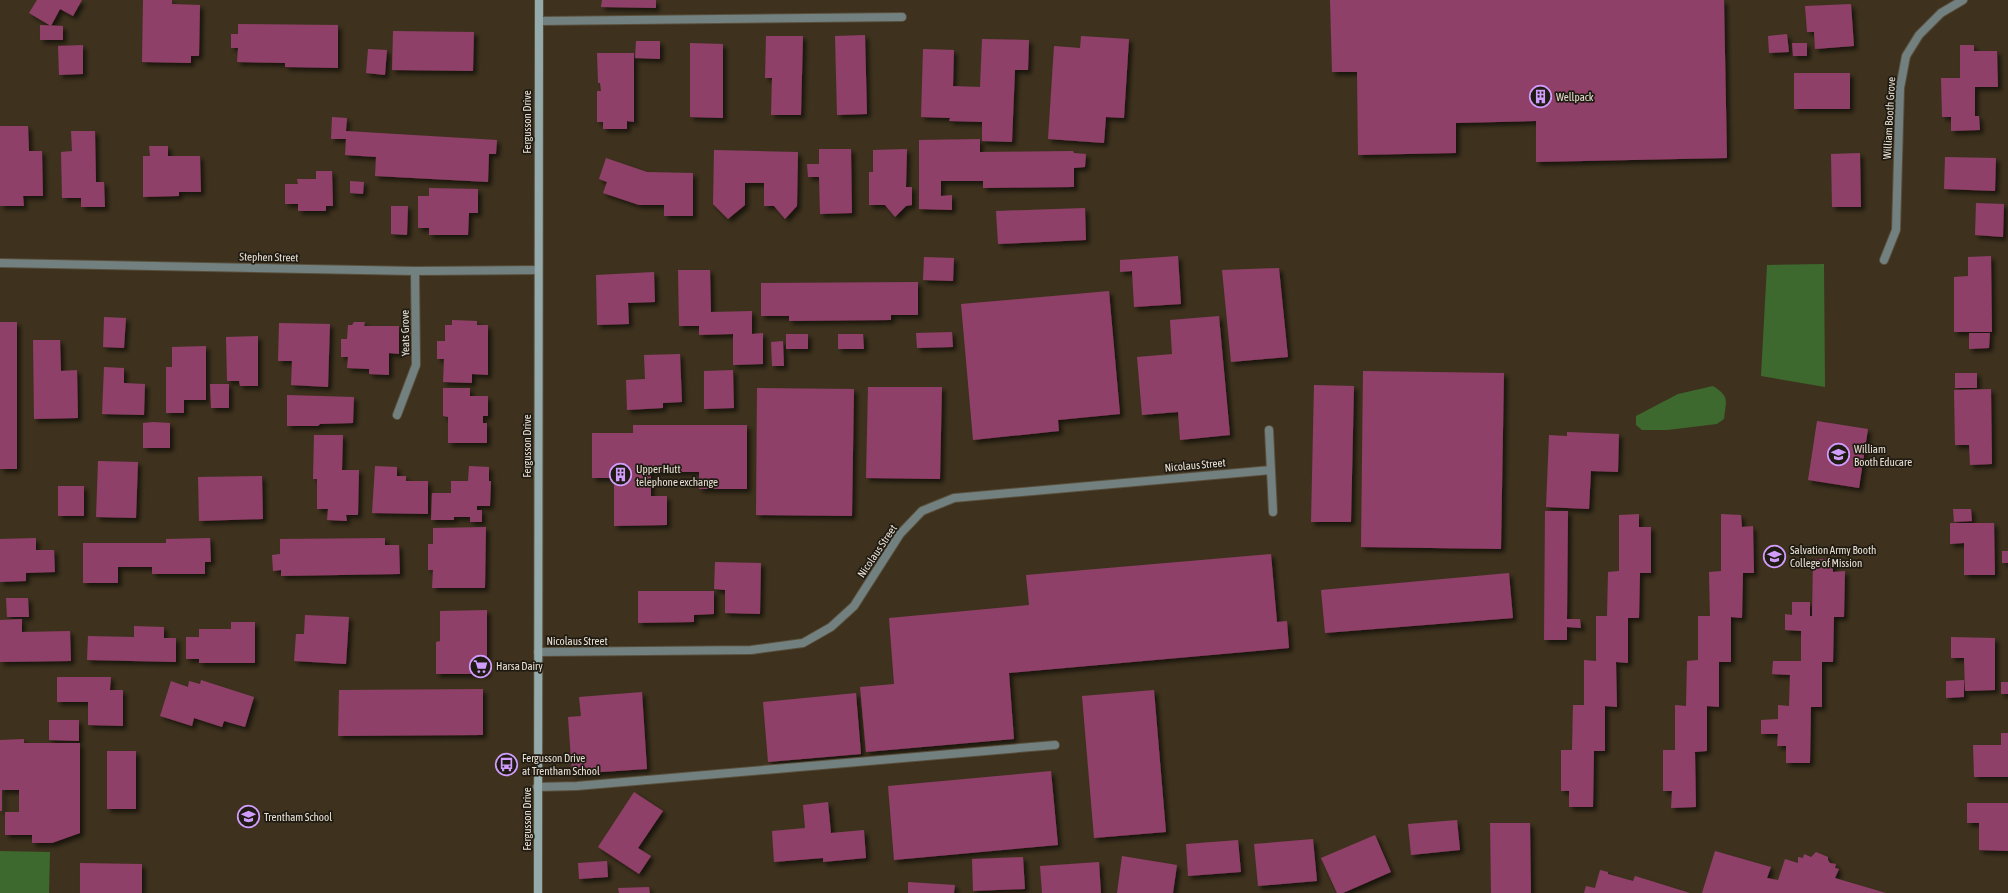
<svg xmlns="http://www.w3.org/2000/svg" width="2008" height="893" viewBox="0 0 2008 893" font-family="'Asap Condensed',sans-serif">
  <defs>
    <filter id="shadow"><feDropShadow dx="3.5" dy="3.5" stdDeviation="2" flood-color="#0009"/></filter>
  </defs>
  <rect width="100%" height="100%" fill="#3e321e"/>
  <path fill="#3d692f" d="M1824 264 1825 387 1761 376 1767 265Z
    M1713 386C1730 397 1726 400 1724 419L1717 424 1667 430H1642L1636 425V416L1678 394Z
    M0 851 50 852 49 893H0Z"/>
  <path fill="#8f4068" filter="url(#shadow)" d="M37 0H82L73 16 60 9 51 26 29 13Z
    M143 0H172V4L200 5 199 56H191V63L142 62Z
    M602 0H656V8L601 7Z
    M1330 0H1724L1727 158 1536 162V121L1456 123V153L1358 155 1357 72H1332Z
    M1851 4 1854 46 1815 49 1814 32H1807L1805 6Z
    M238 24 338 25V68L285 67V63L237 62 238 48H231V34H238Z
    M40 25 63 26V40H40Z
    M393 31 474 32 473 71 392 70Z
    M1787 34 1789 52 1769 53 1768 36Z
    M865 35 867 114 837 115 835 36Z
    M766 36H803L801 115H771L772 78H765Z
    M1081 36 1129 39 1124 118 1106 117 1104 143 1048 139 1054 46 1080 48Z
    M982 39 1029 40 1028 70H1015L1012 142 982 141V122L949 121 950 118 921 117 923 49 954 50 953 86 980 87Z
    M636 41H660V59L635 58Z
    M690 43 723 44V118L690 117Z
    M1792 43H1807V56H1793Z
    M83 45V74L59 75 58 46Z
    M1960 45H1974V51H1997L1998 87H1975V116H1979L1980 130 1951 131V117H1942L1941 78H1960Z
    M368 49 387 50 385 75 366 73Z
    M597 53H634V122L627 121V129H603V122H597V91H601L600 83H598Z
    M1794 73H1850V109H1794Z
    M332 117 347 118 346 131 497 140 496 154H489L488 182 375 176 376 157 345 155 346 139H331Z
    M0 126H28L29 151H42L43 196H23L24 206H0Z
    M71 131H95L96 182H104L105 207H81V198H62L61 152 72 151Z
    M980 139V152L1073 151 1074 153 1086 154 1085 167 1074 168V187L983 188V181H941V196L952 195V210L919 209V140Z
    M149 146H168V156H200L201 192H179V196L143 197V156H150Z
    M819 149H851L852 213 820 214 819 177H808L807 164H819Z
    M907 149 906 187H912V205L906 206 895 217 885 205H869V172H873V150Z
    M714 150 798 152 797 206 785 219 774 206H764V183H745V205L728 219 713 204Z
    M1860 153 1861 207H1832L1831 154Z
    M1945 157 1996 158 1995 191 1944 189Z
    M606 158 647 172 693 173V216H664V205H639L603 193 607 182 599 179Z
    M316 171H332L333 206H326V211H298V204H285V184H298L297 179H316Z
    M350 181 364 182 363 194 350 193Z
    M429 188 478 189V213H469L468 235H429V228H418V196H429Z
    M1976 203 2004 204 2003 237 1975 235Z
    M391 206H408L407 235 391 234Z
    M1085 208 1086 240 998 244 996 211Z
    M1178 256 1181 304 1134 307 1132 271 1120 272V260Z
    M1991 256 1992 332H1954V277L1968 276V257Z
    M924 257 954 258 953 281 923 280Z
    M1279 268 1288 357 1231 362 1222 270Z
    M678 270H710L711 312 752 311V334L763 333V364L733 365V334L699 335V326H679Z
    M654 272 655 302 628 303 629 324 597 325 596 275Z
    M918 282V315H891V320L789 321V316H761V283Z
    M1109 291 1120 414 1058 420 1059 431 973 440 961 304Z
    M1219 316 1230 435 1180 440 1178 412 1142 415 1137 357 1172 354 1170 320Z
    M104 317 126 318 124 348 103 347Z
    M452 320 477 321V325H488V375L472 374V383L443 382 444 359H437V341H445V325H452Z
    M0 322H17V469H0Z
    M354 322H365L364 326H399V354L389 353V375L369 374V369L347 368 348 357H341V339H347L348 325H352Z
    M279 323 330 324 328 387 291 385 292 361H278Z
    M952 332 953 347 917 348 916 333Z
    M1969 333H1990L1989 348 1969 349Z
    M786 334H808V349H786Z
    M838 334H863L864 349H838Z
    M258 336V386H240L239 381H227L226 337Z
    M33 340H60L61 371 77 370 78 418 34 419Z
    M783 341 784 366H772L771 342Z
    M206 346V400H184V413H166V367H172V347Z
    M680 354 682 402 663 403V408L627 410 626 380 645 379 644 355Z
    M104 367 124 368V383L145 384 144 415 102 414Z
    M733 370 734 408 704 409V371Z
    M1363 371 1504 373 1501 549 1361 547Z
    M1955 373H1977V388H1955Z
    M210 384H229V408H211Z
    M1314 385 1354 386 1351 522H1311Z
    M868 387H942L940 479 866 478Z
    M443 388H470V396H488V416H483V423H487V443H448V417L443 416Z
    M757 388 854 389 852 516 756 515Z
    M1991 389 1992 464 1970 465 1969 445H1955L1954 390Z
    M287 395 354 397 353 423 320 424 318 426H287Z
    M1817 421 1868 429 1859 488 1808 480Z
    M153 422 170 423V448H143V423Z
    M633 425H747V489H699V472H651V496H667V525L614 526V478H592V433H633Z
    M1567 432 1619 434 1618 472 1591 471 1589 509 1546 507 1549 435 1567 436Z
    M314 435H343L342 470H359L358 515H346L347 521 327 520 328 509H317V479H313Z
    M98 461 138 462 136 518 96 517Z
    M375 466 397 467V476H406V481H428V514L372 513Z
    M469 466 489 467V481H491L490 506H477V510H482V522H470V517H454V520H431L432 493H451V481H468Z
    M262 476 263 519 199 521 198 477Z
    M58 486H84V516H58Z
    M1953 509H1971L1972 521 1954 522Z
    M1545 511H1568L1567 619H1580L1581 628 1567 627V640H1544Z
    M1639 514V527H1651V573H1640L1639 618H1628V663L1616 662 1617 707 1605 706V751H1594L1593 807H1569V791H1561V750H1572L1573 705H1584V660L1596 661V616H1607L1608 572 1619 571V515Z
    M1721 514 1741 515 1742 527 1753 526 1754 573H1743L1742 618 1731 617V662H1719V707L1707 706V751L1695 752 1696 807 1671 808 1672 791H1663V750H1675V705L1686 706 1687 661 1698 660V616H1710L1709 572 1721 571Z
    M1950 523H1994L1995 575H1964V543L1950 544Z
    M486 527 485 588H432L433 570H428V544H433V528Z
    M36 538V550H54L55 572 26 573V581L0 582V539Z
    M210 538 211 562H205V574H152V567H118V583H83V543H166V539Z
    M385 538V545H399L400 574 281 576V570L273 571 272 555 280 554V539Z
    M2002 551H2008V563H2002Z
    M1271 554 1277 622 1287 621 1289 648 1009 673 1014 739 866 752 860 687 894 684 889 618 1029 605 1026 575Z
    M1813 559H1833V572L1845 571 1844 617H1834L1833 662H1822V707H1811L1810 763H1786V746H1777L1778 734H1761V720L1778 719V705L1789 706 1790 675 1772 674 1773 661H1801V631L1785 630V614L1792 615V602H1810V616H1812Z
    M715 562 761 563 760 614 725 613V590L714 589Z
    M1509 573 1513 618 1325 633 1321 590Z
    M638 591H714V614L694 615V622L638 623Z
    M6 598H28L29 617H7Z
    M487 610V674H436V642L440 641V611Z
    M305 615 349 617 346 664 294 661 296 634H304Z
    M22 619V632L70 631 71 661 0 662V620Z
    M231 622H255V663H199V659H186V637H199V629H231Z
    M134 626 164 627V638H176V662L87 660 88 636 134 637Z
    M1951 637 1995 638V690L1965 691 1964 658H1951Z
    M57 677H111L110 690H123V726L88 725V702H57Z
    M201 680 254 697 245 727 224 721 222 727 194 718 192 726 160 716 171 681 188 687 189 681 200 684Z
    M1964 680V697L1946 698V681Z
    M2001 682H2008V694H2001Z
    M483 689V735L338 736 339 690Z
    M1154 690 1166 832 1094 838 1082 696Z
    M642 692 647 769 572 774 568 717 581 716 579 697Z
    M856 693 861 754 768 762 763 702Z
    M49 720H79V741L49 740Z
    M2001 733H2008V777H1974L1973 745H2001Z
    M24 739V743H80V833L52 843H32V835H5V812H19V790H2V811H0V740Z
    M107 751H136V809H107Z
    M1051 771 1058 845 894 860 888 786Z
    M634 792 663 811 638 848 651 856 639 874 598 847Z
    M828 802 831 833 864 830 866 858 823 862V858L774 862 772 831 805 828 803 805Z
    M1967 803H2008V851L1979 850V823H1967Z
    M1457 820 1460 850 1411 855 1408 824Z
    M1490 823H1530L1531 893H1491Z
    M1375 835 1391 872 1343 893H1337L1321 858Z
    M1313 839 1317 881 1258 886 1254 844Z
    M1238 840 1241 872 1188 876 1186 844Z
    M1715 851 1771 867 1767 878 1778 880 1785 859 1798 863V857L1803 858 1804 854 1811 857 1816 852 1828 857V860L1830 863 1836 864 1835 868 1839 869 1835 878 1886 893H1702Z
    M1122 856 1177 865 1173 893H1117Z
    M1023 857 1025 889 973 891 972 859Z
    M607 861 608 877 579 879 578 863Z
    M1099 862 1101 893H1042L1040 866Z
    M80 863 142 864V893H80Z
    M1600 870 1608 872V874L1633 881 1635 876 1690 893H1584L1586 886 1595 888Z
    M908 882 955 885 954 893H908Z
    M649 887 650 893H619L618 888Z"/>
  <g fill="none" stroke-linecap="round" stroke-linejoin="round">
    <defs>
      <path id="service" d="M537 787 577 786 1055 745"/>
      <path id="minor" d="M539 21 902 17
        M1884 260 1896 230 1900 88 1906 56 1919 35 1941 13 1963 0
        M0 263 415 271 538 270
        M397 415 416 365 415 271
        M1269 430 1273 512
        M538 652 751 650 803 643 831 627 854 606 900 534 922 511 954 498 1271 470"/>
      <path id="secondary" d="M538 893 539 0"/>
    </defs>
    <use href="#service" stroke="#594e3b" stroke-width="10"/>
    <use href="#minor" stroke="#594e3b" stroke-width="10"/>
    <use href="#secondary" stroke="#594e3b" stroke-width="10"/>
    <use href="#service" stroke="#728080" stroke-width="8"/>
    <use href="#minor" stroke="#728080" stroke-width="8"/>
    <use href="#secondary" stroke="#95abab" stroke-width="8"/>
  </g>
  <defs>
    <symbol id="building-ring" viewBox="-11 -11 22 22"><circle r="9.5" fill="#201b12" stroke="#d19dfd" stroke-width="1.5"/><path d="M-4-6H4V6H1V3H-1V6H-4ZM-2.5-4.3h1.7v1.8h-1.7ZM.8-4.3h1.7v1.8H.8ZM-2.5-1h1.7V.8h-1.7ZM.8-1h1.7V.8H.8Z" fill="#d19dfd"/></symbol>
    <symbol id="school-ring" viewBox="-11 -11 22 22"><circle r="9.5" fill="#201b12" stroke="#d19dfd" stroke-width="1.5"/><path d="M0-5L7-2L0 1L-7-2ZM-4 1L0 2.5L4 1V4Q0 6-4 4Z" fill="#d19dfd"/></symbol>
    <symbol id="university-ring" viewBox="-11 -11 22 22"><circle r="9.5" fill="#201b12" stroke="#d19dfd" stroke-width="1.5"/><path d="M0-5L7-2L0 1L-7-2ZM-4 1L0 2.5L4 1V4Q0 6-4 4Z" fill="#d19dfd"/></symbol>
    <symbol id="supermarket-ring" viewBox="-11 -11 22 22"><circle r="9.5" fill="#201b12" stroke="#d19dfd" stroke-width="1.5"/><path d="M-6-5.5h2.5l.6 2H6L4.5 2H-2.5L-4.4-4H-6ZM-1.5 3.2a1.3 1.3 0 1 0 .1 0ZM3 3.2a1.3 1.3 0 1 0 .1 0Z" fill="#d19dfd"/></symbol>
    <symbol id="bus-ring" viewBox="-11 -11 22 22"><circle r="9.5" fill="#201b12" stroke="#d19dfd" stroke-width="1.5"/><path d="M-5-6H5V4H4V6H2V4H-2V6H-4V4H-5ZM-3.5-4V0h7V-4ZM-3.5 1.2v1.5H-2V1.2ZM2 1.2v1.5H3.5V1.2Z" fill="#d19dfd"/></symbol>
  </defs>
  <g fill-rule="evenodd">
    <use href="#building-ring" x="1528" y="84" width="25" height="25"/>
    <use href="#school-ring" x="1826" y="442" width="25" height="25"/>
    <use href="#building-ring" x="608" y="462" width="25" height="25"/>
    <use href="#university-ring" x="1762" y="544" width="25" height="25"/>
    <use href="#supermarket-ring" x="468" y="654" width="25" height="25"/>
    <use href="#bus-ring" x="494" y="752" width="25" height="25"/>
    <use href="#school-ring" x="236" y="804" width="25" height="25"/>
  </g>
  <g text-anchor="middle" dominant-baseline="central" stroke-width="3.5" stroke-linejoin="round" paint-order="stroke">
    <g font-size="11" fill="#e9e1d5" stroke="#201b12" text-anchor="start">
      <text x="1556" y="97">Wellpack</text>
      <text x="1854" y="449">William<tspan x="1854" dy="13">Booth Educare</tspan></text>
      <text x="636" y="469">Upper Hutt<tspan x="636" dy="13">telephone exchange</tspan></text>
      <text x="1790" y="550">Salvation Army Booth<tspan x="1790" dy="13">College of Mission</tspan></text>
      <text x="496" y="666">Harsa Dairy</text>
      <text x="522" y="758">Fergusson Drive<tspan x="522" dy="13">at Trentham School</tspan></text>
      <text x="264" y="817">Trentham School</text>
    </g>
    <g font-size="11" fill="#e9e1d5" stroke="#201b12">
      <text transform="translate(1889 118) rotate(-87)">William Booth Grove</text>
      <text transform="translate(527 122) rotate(-90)">Fergusson Drive</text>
      <text transform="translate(269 257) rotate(1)">Stephen Street</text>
      <text transform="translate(405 333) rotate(-91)">Yeats Grove</text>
      <text transform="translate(527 446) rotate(-90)">Fergusson Drive</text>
      <text transform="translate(1195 465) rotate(-5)">Nicolaus Street</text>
      <text transform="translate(877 551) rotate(-56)">Nicolaus Street</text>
      <text x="577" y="641">Nicolaus Street</text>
      <text transform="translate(527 819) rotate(-90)">Fergusson Drive</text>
    </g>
  </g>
</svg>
